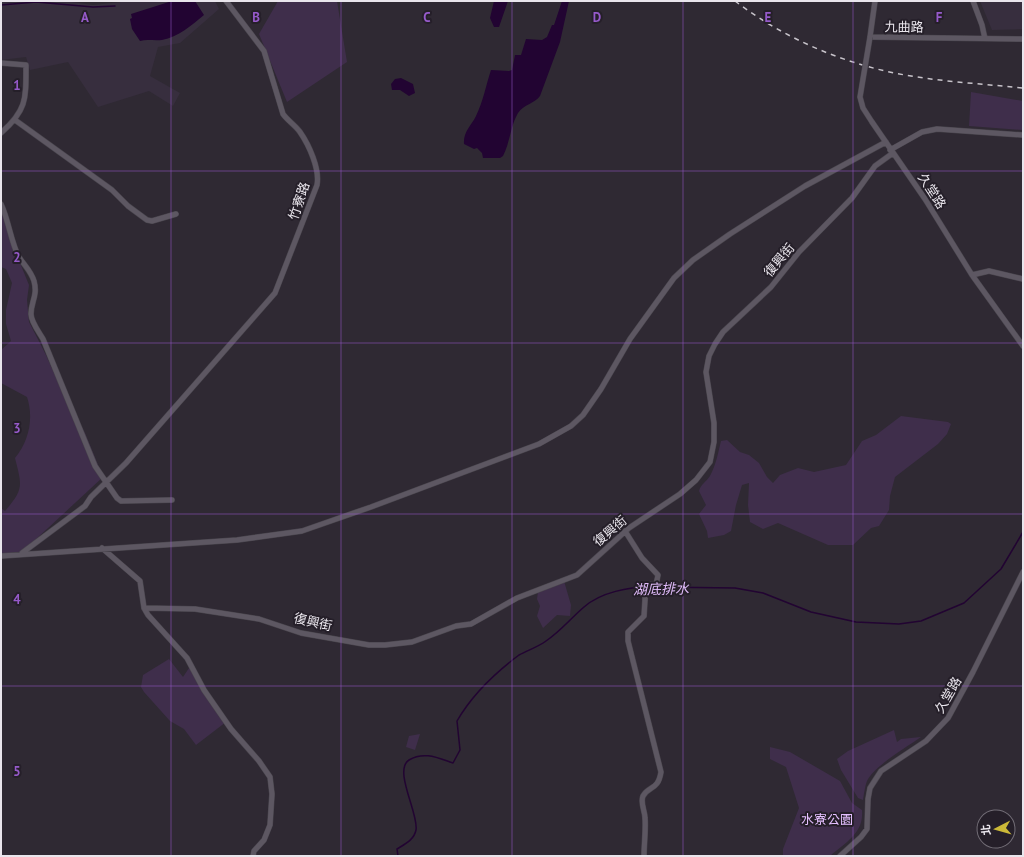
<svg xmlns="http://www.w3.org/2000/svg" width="1024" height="857" viewBox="0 0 1024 857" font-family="'PT Sans','Noto Sans TC',sans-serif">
  <rect width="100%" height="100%" fill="#2f2933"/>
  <path fill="#372e3e" d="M66 1 93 5 130 1H215L219 9 180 43 158 47 150 76 180 93 173 106 149 91 98 107 68 62 30 70 26 57 1 60V2Z
    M980 1H1023V29L992 30Z"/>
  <path fill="#3f2e4b" d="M278 1H337L347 62 287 102 259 34Z
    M971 92 1023 101V130L969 126Z
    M1 204 11 241 29 285 27 300 29 322 46 355 59 384 85 433 103 477 20 554H1V508L5 511C24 489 22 486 15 458 29 441 34 418 27 397L1 383V350L11 341 6 324V310L12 283 6 269 1 267Z
    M901 416 948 422 951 424 947 434 938 444 895 477 890 496 889 510 879 526 871 528 853 545H828L778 523 763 529 750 522 748 505 749 483 742 485 736 505 731 531 724 535 708 538 707 531 699 514 706 505 699 491C701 484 706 482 710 476 716 465 718 453 721 441L727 440 740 452 749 455 759 463 767 477 773 483 780 475 798 468 814 472 846 465 862 441 876 435Z
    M564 581 571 605 570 616 557 615 543 628 537 616 540 606 537 599 538 592Z
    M169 659 183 677 191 665 226 722 196 745 184 729 170 721 144 692 141 687 143 675Z
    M894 730 897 742 901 739 921 737C907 747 874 766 867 781 865 786 864 794 863 800L858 798 841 770 837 759 848 751Z
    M420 734 415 750 406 747 409 736Z
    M770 747 790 752 840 781 852 803 862 810C864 833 846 842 830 856H783V849L799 808 786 767 770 759Z"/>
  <path fill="#220432" d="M172 1H195L204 15C192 25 178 37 162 40 154 41 147 39 140 41L132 29 130 19 132 18 131 14Z
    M494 1H508L499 27H494L490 18Z
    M562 1H569L560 42 540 96C534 104 524 104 518 113 510 127 510 143 503 156L500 158H483L482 153 477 148 474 149 464 144C463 132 471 126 476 116 483 102 486 85 491 70L509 71 512 70 515 55H521L526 39 542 40 547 37 552 25H554Z
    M401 78 413 84 415 93 409 96 400 90H392L391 84 395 79Z"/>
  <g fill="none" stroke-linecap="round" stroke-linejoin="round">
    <path stroke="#220432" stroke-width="1.5" d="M1 5 36 2 93 7 115 6
      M656 587 735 588 763 593 811 612 856 622 899 624 921 621 964 603 1001 569 1023 532
      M398 856 397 849C405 844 414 840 416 830 419 814 393 770 409 760 424 751 438 758 453 763L460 750 457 721C472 695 495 673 519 655 528 650 538 647 546 641 561 631 571 618 584 607 601 592 629 587 650 587"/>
    <defs>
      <path id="minor" d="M875 1 870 37 1023 39
        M973 1 982 25 985 39
        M1 63 26 65C26 99 27 110 1 133
        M15 120 112 190 128 206 147 220 152 221 176 214
        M872 122 925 199 972 275 1023 346
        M890 150 922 132 937 129 1023 135
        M1 204C9 221 11 243 19 257 24 265 31 271 34 281 38 296 31 301 31 314 31 322 39 332 43 339L95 466 117 498 121 501 172 500
        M972 275 989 271 1023 279
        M625 531 642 558 658 575 656 585 646 584 644 616 628 632V641L661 772C658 791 649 785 643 796 640 803 645 811 645 818 646 830 644 844 644 856
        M102 548 140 581 144 608 148 615 187 658 204 690 231 729 259 761 270 777 272 794 270 825 264 840 254 851 253 856
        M22 553 85 506 91 497 126 463 275 293 317 185C320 169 309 145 300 132 295 125 288 121 283 114L264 51 226 1
        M1 556 237 540 302 531 371 507 539 444 571 426 583 415 601 389 630 339 674 278 693 260 730 234 805 186 886 142
        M144 608 195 609 259 619 301 633 369 645H385L412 642 456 626 471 624 517 598 577 575 629 528 680 494 696 480 710 462 714 442V423L706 372 709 356 715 344 723 332 771 287 799 252 852 198 875 166 893 153
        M840 856 861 837 867 829 868 799 870 788 881 771 926 741 948 718 973 672 1023 572"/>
    </defs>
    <use href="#minor" stroke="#49454d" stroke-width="6"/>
    <use href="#minor" stroke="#5d5762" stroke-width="5"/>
    <path stroke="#c8c4cb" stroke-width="1.5" stroke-dasharray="5 5" stroke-linecap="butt" d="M735 1C777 33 826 56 877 69 924 81 975 83 1023 88"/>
    <defs>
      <path id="minor-bridge" d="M870 37 860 97 863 108 872 122"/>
    </defs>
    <use href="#minor-bridge" stroke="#49454d" stroke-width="6" stroke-linecap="butt"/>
    <use href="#minor-bridge" stroke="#5d5762" stroke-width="5"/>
  </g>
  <path fill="none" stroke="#965aca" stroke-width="1" stroke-opacity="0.55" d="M171 1V856M341 1V856M512 1V856M683 1V856M853 1V856M1 171H1023M1 343H1023M1 514H1023M1 686H1023"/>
  <g text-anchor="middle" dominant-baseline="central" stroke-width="4" stroke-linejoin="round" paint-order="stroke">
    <g font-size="13" fill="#e9e5ec" stroke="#251f29">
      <text transform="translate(904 27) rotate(1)">九曲路</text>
      <text transform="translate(932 191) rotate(57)">久堂路</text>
      <text transform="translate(299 201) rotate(-71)">竹寮路</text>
      <text transform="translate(779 260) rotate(-50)">復興街</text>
      <text transform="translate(610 531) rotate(-40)">復興街</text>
      <text transform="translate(313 622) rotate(13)">復興街</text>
      <text transform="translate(948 695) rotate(-60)">久堂路</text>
    </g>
    <g font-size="13" fill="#e4bfff" stroke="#251f29">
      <text x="827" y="819">水寮公園</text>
    </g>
    <g font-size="14" font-style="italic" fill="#dfbaf9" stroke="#251f29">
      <text transform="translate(661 589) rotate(-1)">湖底排水</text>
    </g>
  </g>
  <g font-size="13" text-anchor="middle" font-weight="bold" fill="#965aca" stroke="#251f29" stroke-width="4" stroke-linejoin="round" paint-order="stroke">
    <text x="85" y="22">A</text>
    <text x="256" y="22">B</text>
    <text x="427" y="22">C</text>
    <text x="597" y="22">D</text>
    <text x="768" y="22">E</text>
    <text x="939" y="22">F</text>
    <text x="17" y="90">1</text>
    <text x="17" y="262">2</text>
    <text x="17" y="433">3</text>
    <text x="17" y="604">4</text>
    <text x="17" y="776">5</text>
  </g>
  <rect width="1024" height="857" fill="none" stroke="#e9e5ec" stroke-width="4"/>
  <g transform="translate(996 829) rotate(264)"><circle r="19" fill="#251f29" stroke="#736e77"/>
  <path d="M0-3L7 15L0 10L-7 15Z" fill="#ccb938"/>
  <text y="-6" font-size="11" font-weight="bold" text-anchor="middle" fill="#e9e5ec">北</text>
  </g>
</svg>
